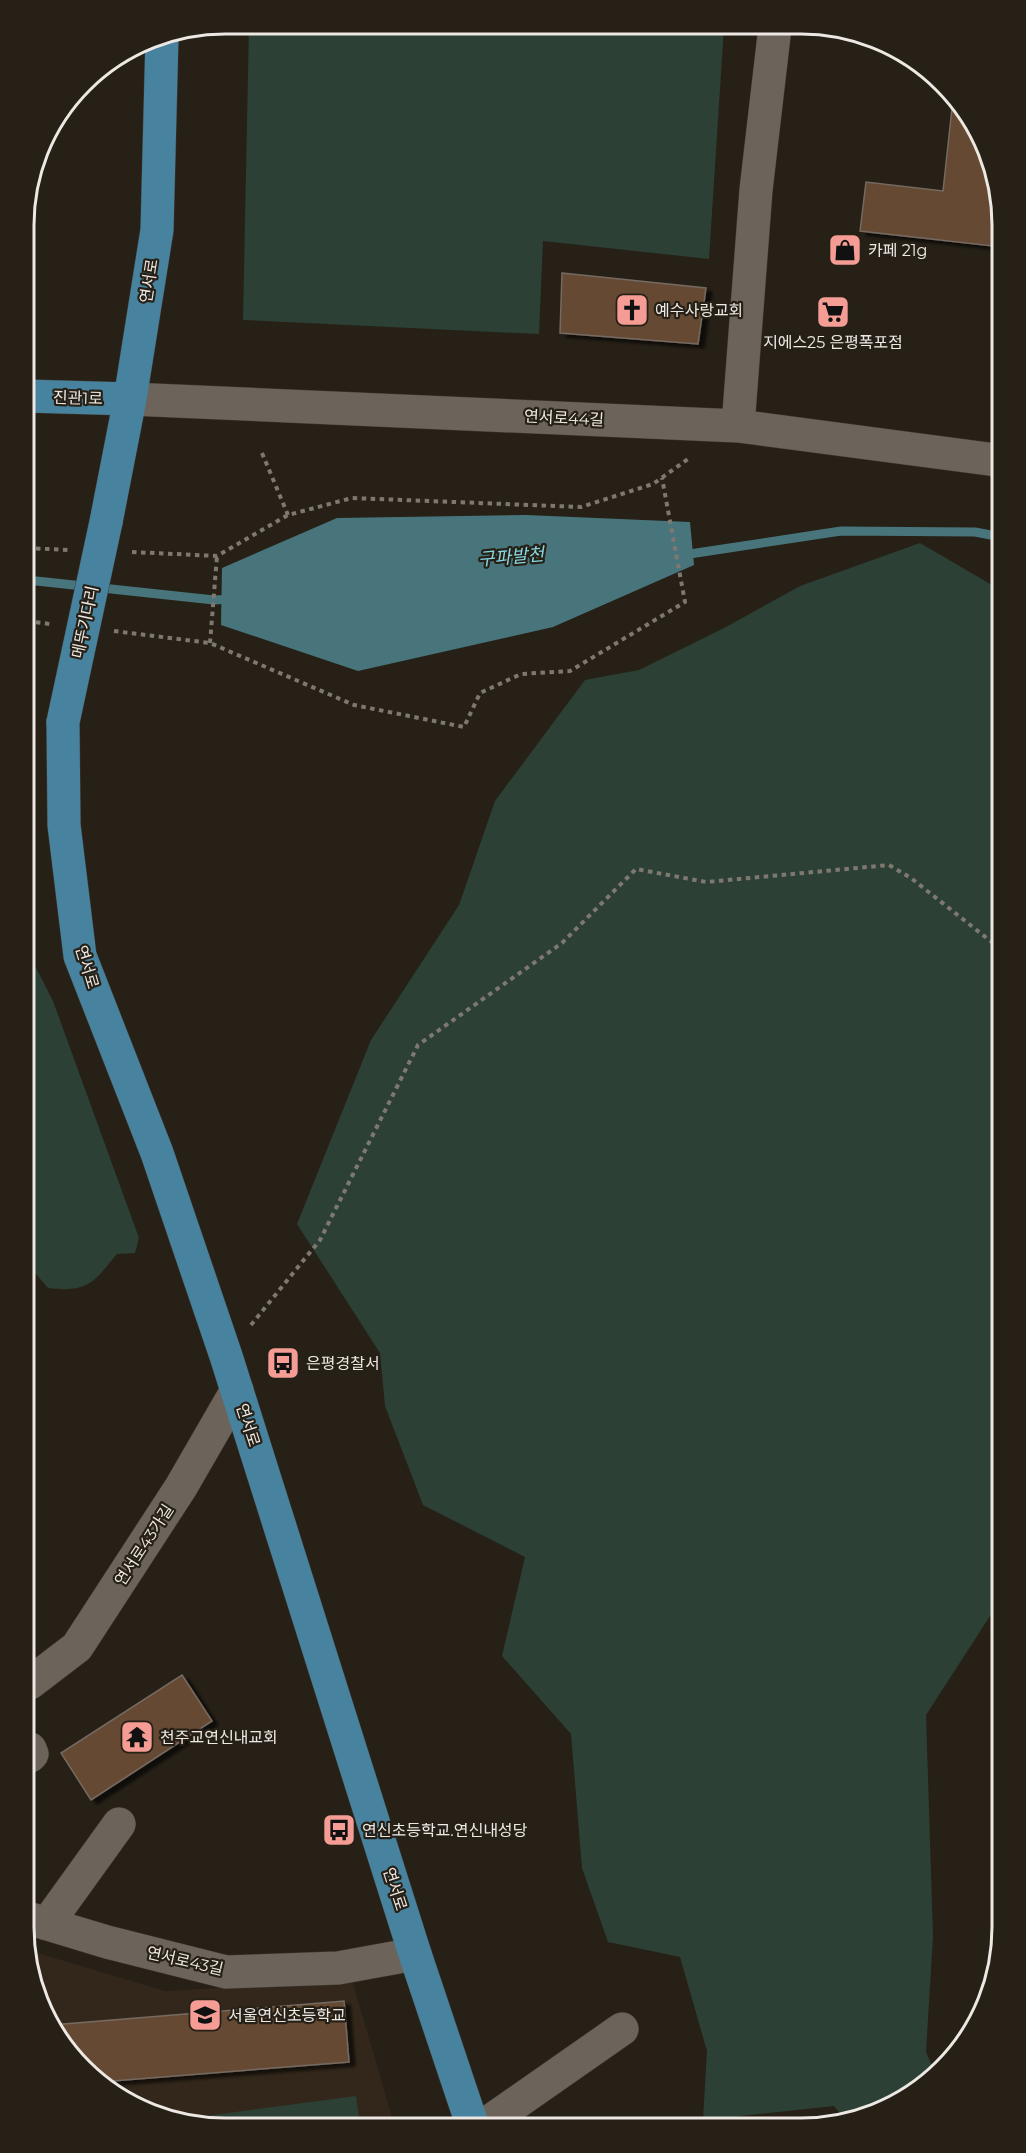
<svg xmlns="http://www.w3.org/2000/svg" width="1026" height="2153" viewBox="0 0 1026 2153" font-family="Montserrat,'Noto Sans KR',sans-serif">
  <defs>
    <filter id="shadow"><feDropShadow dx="6" dy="4" stdDeviation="1.5" flood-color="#0009"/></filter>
  </defs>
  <rect width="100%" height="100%" fill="#262017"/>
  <path fill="#32271a" d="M31 1951 165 1991 352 1980 394 2124 187 2125 93 2079 58 2039 31 1980Z"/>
  <path fill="#2c4035" d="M249 24 724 27 709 259 543 241 539 334 243 320Z
    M920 543 997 588 1000 1609 990 1616 926 1715 933 1936 926 2052 935 2073 913 2095 853 2122H847L834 2106 703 2120 707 2051 680 1957 608 1942 582 1868 571 1734 502 1656 525 1557 423 1505 385 1406 380 1353 297 1224 371 1040 459 905 495 801 585 680 639 670 724 628 800 586Z
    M28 952 53 1001 139 1238 135 1253 117 1254C94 1282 88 1293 48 1288L29 1266Z
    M356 2096 360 2124 187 2125 175 2120Z"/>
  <path fill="#48757b" d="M526 515 690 522 694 565 553 627 358 671 221 625 222 568 337 518Z"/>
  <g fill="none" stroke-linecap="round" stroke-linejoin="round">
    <path stroke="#48757b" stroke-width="9" d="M683 555 841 531 975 532 996 536
      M27 580 214 600 233 599"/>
  </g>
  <path fill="#654933" stroke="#756a62" stroke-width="1.5" filter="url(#shadow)" d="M953 99 975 125 995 173V228L993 246 860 231 866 182 943 191Z
    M562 273 706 288 698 344 560 333Z
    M182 1675 212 1721 91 1800 61 1753Z
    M344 2001 349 2062 100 2082 93 2079 58 2039 52 2025Z"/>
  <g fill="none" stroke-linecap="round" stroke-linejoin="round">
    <defs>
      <path id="minor" d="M130 399 738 426 996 460
        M738 426 756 190 775 27
        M30 1683 77 1647 181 1487 237 1390
        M30 1749 32 1754 30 1756
        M31 1919 107 1942 226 1972 338 1968 415 1954
        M47 1924 119 1824
        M486 2124 622 2029"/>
      <path id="major" d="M26 396 130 399
        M106 522 130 399 157 230 162 37
        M63 722 64 825 80 956 157 1153 226 1356 415 1954 472 2124"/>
    </defs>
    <use href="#minor" stroke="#403a34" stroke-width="34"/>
    <use href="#major" stroke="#403a34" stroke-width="34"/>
    <path stroke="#7e7871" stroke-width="4" stroke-dasharray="4.5 4.5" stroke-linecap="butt" d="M262 453 288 515
      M27 548 68 550
      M132 552 217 556 288 515 352 498 581 507 653 484 688 459
      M27 621 50 624
      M114 631 210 643 354 705 464 727 480 693 521 674 570 671 685 602 662 478
      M210 643 217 556
      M251 1325 320 1240 418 1045 562 943 636 869 706 882 889 865 911 878 998 947"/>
    <use href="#minor" stroke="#6c645a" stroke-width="33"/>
    <use href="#major" stroke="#47829e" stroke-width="33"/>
    <defs>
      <path id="major-bridge" d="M63 722 106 522"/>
    </defs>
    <use href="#major-bridge" stroke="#403a34" stroke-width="34" stroke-linecap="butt"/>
    <use href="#major-bridge" stroke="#47829e" stroke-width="33"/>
  </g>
  <defs>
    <symbol id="shop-square" viewBox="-11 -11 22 22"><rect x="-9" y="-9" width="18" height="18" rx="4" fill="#f59c95" stroke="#262017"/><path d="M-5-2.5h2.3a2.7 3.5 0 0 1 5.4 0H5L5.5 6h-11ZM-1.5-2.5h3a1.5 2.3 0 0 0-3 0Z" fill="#111"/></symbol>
    <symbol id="church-square" viewBox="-11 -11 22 22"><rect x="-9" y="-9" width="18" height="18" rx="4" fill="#f59c95" stroke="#262017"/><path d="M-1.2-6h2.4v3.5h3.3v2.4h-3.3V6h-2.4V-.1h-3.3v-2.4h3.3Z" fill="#111"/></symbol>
    <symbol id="supermarket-square" viewBox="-11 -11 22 22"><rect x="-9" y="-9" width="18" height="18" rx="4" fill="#f59c95" stroke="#262017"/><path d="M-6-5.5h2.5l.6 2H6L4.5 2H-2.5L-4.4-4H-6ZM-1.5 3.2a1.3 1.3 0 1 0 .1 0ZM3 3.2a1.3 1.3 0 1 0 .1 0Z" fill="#111"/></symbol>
    <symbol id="bus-square" viewBox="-11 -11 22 22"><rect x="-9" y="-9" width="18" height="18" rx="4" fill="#f59c95" stroke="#262017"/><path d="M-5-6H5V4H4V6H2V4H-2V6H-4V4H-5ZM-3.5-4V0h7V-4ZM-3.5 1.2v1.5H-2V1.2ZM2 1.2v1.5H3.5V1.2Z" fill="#111"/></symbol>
    <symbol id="temple-square" viewBox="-11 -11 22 22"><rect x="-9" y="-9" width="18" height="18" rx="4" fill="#f59c95" stroke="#262017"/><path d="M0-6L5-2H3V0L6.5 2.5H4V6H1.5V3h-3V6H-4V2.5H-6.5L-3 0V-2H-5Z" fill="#111"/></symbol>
    <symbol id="school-square" viewBox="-11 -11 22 22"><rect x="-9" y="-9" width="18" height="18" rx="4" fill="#f59c95" stroke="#262017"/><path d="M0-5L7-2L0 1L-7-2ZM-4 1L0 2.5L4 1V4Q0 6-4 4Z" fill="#111"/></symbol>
  </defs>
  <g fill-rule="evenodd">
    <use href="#shop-square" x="826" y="231" width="38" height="38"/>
    <use href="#church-square" x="613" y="291" width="38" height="38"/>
    <use href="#supermarket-square" x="814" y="293" width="38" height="38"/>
    <use href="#bus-square" x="264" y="1344" width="38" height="38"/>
    <use href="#temple-square" x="118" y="1718" width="38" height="38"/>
    <use href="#bus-square" x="320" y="1811" width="38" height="38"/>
    <use href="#school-square" x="186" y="1996" width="38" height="38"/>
  </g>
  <g text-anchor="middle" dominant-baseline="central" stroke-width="4.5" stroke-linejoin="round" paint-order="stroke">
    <g font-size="16" fill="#ede8e3" stroke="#262017" text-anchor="start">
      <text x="868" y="250">카페 21g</text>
      <text x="655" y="310">예수사랑교회</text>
      <text x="833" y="342" text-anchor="middle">지에스25 은평폭포점</text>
      <text x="306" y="1363">은평경찰서</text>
      <text x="160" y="1737">천주교연신내교회</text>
      <text x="362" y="1830">연신초등학교.연신내성당</text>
      <text x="228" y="2015">서울연신초등학교</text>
    </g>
    <g font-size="16" fill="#ede8e3" stroke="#262017">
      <text transform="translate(149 281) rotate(-81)">연서로</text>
      <text transform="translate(78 398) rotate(2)">진관1로</text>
      <text transform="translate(564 418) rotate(3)">연서로44길</text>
      <text transform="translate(85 622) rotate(-78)">메뚜기다리</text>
      <text transform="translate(87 967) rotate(73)">연서로</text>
      <text transform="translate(248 1425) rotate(72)">연서로</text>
      <text transform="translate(144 1545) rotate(-57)">연서로43가길</text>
      <text transform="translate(395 1889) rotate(72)">연서로</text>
      <text transform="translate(185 1961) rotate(13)">연서로43길</text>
    </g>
    <g font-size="18" font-style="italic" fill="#86d7e2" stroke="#262017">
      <text transform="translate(511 557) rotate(-5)">구파발천</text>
    </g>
  </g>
  <path d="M0 0H1026V2153H0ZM225 34H801A191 191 0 0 1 992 225V1927A191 191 0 0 1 801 2118H225A191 191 0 0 1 34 1927V225A191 191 0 0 1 225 34Z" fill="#262017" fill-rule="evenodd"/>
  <path fill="none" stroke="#ede8e3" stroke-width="3" d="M225 34H801A191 191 0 0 1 992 225V1927A191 191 0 0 1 801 2118H225A191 191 0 0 1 34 1927V225A191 191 0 0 1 225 34Z"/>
</svg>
